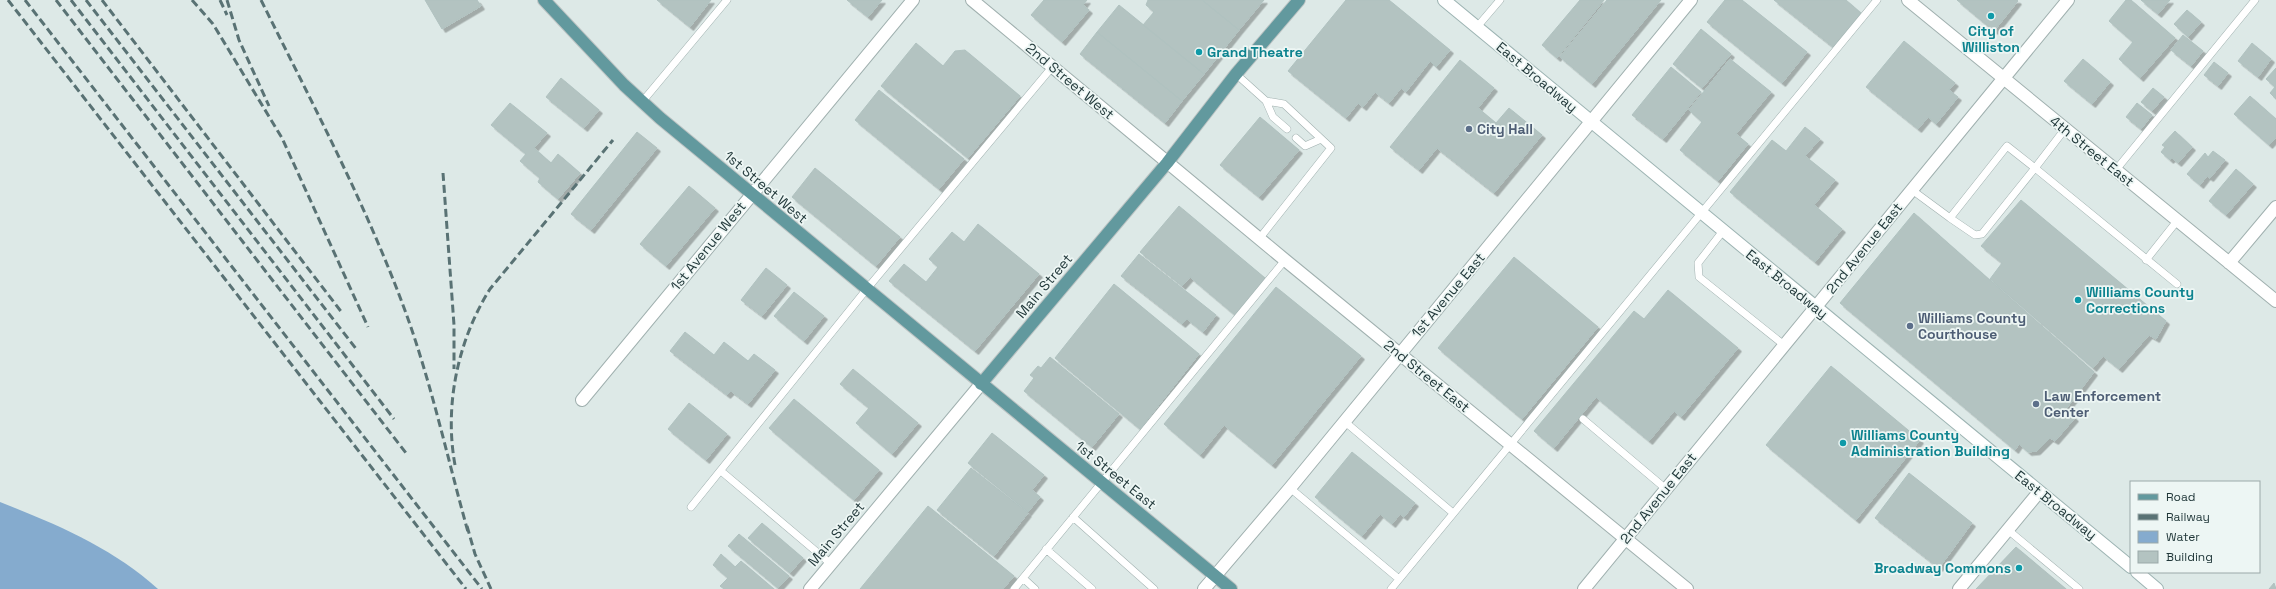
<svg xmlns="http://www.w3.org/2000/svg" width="2276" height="589" viewBox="0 0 2276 589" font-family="'Space Grotesk',sans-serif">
  <defs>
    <filter id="shadow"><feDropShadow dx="3.5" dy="3.5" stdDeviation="0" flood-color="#0004"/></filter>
  </defs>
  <rect width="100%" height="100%" fill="#dde9e7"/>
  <path fill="#85abce" d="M0 502C58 525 111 547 158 589H0Z"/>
  <path fill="#b3c3c1" stroke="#b0c2c0" filter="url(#shadow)" d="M425 0H477L481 6 442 29Z
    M657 0H711L690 27Z
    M847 0H882L868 17Z
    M1044 0H1087L1083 5 1089 10 1062 42 1031 15Z
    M1148 0H1202L1239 30 1204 74 1143 25 1154 12 1146 5Z
    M1202 0H1264L1239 30Z
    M1346 0H1389L1450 50 1436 67 1430 61 1406 92 1401 88 1389 103 1375 92 1363 107 1358 103 1346 118 1288 71Z
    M1580 0H1604L1557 58 1542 45Z
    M1607 0H1661L1592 84 1560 57Z
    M1725 0H1742L1807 52 1782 83 1707 22Z
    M1774 0H1846L1861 13 1833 47Z
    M1957 0H2017L2018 1 1994 31Z
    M2126 0H2131L2175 38 2140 78 2119 59 2133 42 2109 21Z
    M2141 0H2170L2158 14Z
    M1119 5 1204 74 1182 101 1097 32Z
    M2187 10 2201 22 2188 37 2174 24Z
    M1701 29 1731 54 1702 88 1673 64Z
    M1097 32 1182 101 1165 123 1080 54Z
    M2183 35 2203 51 2191 66 2171 50Z
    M1904 41 1955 83 1949 90 1958 97 1936 124 1928 117 1918 129 1866 87Z
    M916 43 943 66 955 51 965 50 1020 96 968 158 881 86Z
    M2252 43 2271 59 2258 77 2238 61Z
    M1730 59 1771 92 1736 134 1748 144 1718 181 1680 150 1702 122 1689 110Z
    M2083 59 2110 82 2092 104 2064 81Z
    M1460 60 1494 88 1478 108 1496 123 1509 108 1542 135 1494 193 1437 148 1419 170 1390 147Z
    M2214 62 2228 73 2218 86 2204 75Z
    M1671 67 1701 92 1663 139 1632 115Z
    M2276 68V99L2270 93 2275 87 2266 79Z
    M561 78 599 110 584 128 546 97Z
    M2153 88 2164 97 2152 111 2141 102Z
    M879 90 964 159 939 189 855 120Z
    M2250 96 2276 119V137L2269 145 2234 114Z
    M510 103 547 133 534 148 551 163 558 154 580 173 558 199 538 182 540 178 520 161 526 154 491 125Z
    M2137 103 2152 115 2141 129 2126 117Z
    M1260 117 1299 150 1259 197 1220 165Z
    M1805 127 1820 139 1805 156 1835 180 1814 205 1842 229 1815 262 1730 192 1772 140 1786 151Z
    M2175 131 2192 147 2178 163 2172 158 2170 160 2161 152 2165 147 2162 145Z
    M637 132 657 148 591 230 571 214Z
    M2213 151 2225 160 2210 178 2207 176 2200 185 2187 174 2205 153 2208 157Z
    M815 168 900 237 876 266 792 197Z
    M2236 169 2253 184 2226 215 2209 201Z
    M689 186 715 208 666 266 640 244Z
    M2021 200 2166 321 2156 339 2149 335 2119 369 2103 356 2093 368 1990 279 2002 263 1981 246Z
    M1179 206 1265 278 1235 315 1190 277 1182 286 1140 252Z
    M1914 213 2094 372 2066 409 2075 418 2055 441 2050 438 2037 451 2028 452 2019 444 2015 450 1840 303Z
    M978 224 1039 274 975 351 889 281 904 264 926 282 938 267 929 259 952 232 964 242Z
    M1139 254 1216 315 1203 332 1187 319 1182 324 1121 276Z
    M1514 257 1598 327 1522 419 1438 348Z
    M766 268 787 285 762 316 741 300Z
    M1114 284 1199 354 1140 429 1055 358Z
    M1276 287 1361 356 1272 465 1224 425 1200 455 1164 424Z
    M1668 290 1738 348 1681 417 1674 411 1649 441 1596 397 1554 448 1534 431 1634 311 1644 319Z
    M794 292 824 316 804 341 774 316Z
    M685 332 714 355 724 342 748 361 754 354 775 370 748 404 731 391 727 395 670 351Z
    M1050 357 1119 414 1092 447 1024 391 1034 378 1030 375 1038 366 1041 368Z
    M1831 366 1920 440 1856 520 1766 445Z
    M853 369 918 423 892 454 856 423 869 408 840 384Z
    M794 399 879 470 854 500 769 428Z
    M689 403 727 434 706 460 668 429Z
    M992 433 1044 475 1032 490 1040 497 1028 512 968 463Z
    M1352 452 1415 503 1404 517 1400 514 1392 524 1380 514 1362 536 1315 497Z
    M971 468 1028 513 994 556 937 510Z
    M1909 473 1972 523 1939 568 1875 518Z
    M928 506 1014 576 1003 589H860Z
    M762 523 803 558 790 573 748 538Z
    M739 534 789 576 778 588 728 546Z
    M2016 547 2066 589H1976Z
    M721 554 735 567 741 561 774 589H724L720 586 728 578 713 565Z
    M2274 583 2276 589H2269Z"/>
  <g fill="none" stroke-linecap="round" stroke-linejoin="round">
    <defs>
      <path id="service" d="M1477 27 1500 0
        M1236 74 1266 101 1273 117 1287 129
        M642 102 727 0
        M1296 138 1305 146 1321 139
        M2115 171 2255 0
        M1912 190 1950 218 2007 146 2035 168 2065 129
        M1950 218 1975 235 1982 234 2035 168 2177 284
        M1723 231 1698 263 1699 277 1784 345
        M1259 239 1331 148 1284 104 1266 101
        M2146 260 2177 221
        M1583 419 1666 489
        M1344 421 1453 513
        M721 471 831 564
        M1290 488 1399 579
        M691 507 866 290 1053 66
        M1073 517 1154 589
        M2008 530 2079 589
        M1046 549 1092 589
        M1023 578 1035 589
        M1014 589 1285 260
        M1391 589 1877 0"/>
      <path id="minor" d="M1908 0 2276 301
        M2229 263 2276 207
        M582 400 913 0
        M810 589 981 384
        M1204 589 1290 488 1691 0
        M1584 589 2068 0
        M1959 589 2039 492"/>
      <path id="tertiary" d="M972 0 1285 260 1687 589"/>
      <path id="secondary" d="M1444 0 2131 567
        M2137 572 2157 589"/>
      <path id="primary" d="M544 0 624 85 660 118 1231 589
        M981 384 1167 163 1236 74 1299 0"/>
    </defs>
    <use href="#service" stroke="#a0b0af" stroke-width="8"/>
    <use href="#minor" stroke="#a0b0af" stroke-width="14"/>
    <use href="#tertiary" stroke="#a0b0af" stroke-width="14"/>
    <use href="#secondary" stroke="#9db4b3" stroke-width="14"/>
    <use href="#primary" stroke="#bcc3c3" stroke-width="14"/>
    <use href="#service" stroke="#fff" stroke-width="7"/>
    <use href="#minor" stroke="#fff" stroke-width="12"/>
    <use href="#tertiary" stroke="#fff" stroke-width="12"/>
    <use href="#secondary" stroke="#fff" stroke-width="12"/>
    <use href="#primary" stroke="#62999e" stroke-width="12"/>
    <path stroke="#597274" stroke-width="3" stroke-dasharray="8 4" stroke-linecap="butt" d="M8 0 466 589
      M25 0 482 589
      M56 0 406 453
      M71 0 394 419
      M86 0 357 350
      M102 0 343 314
      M192 0 213 24 282 138 368 327
      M220 0 227 15
      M227 0 239 40 269 106
      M261 0C312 103 368 208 407 316 432 386 448 460 468 532
      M443 173 454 325V369
      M455 465C444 405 458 340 490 289L613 140
      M467 526 475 554 491 589"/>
  </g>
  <g fill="#0f9aa8" stroke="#edf6f4" stroke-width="1.5">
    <circle cx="1991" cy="16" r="4"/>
    <circle cx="1199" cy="52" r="4"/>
    <circle cx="2078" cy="300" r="4"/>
    <circle cx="1843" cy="443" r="4"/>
    <circle cx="2019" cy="568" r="4"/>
  </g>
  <g fill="#5c6f8a" stroke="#edf6f4" stroke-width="1.5">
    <circle cx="1469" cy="129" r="4"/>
    <circle cx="1910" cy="326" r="4"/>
    <circle cx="2036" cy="404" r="4"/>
  </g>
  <g text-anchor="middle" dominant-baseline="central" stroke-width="3.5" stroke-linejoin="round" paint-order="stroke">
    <g font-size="14" font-weight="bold" fill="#0d838f" stroke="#edf6f4" text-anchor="start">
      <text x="1991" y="31" text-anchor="middle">City of<tspan x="1991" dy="16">Williston</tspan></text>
      <text x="1207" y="52">Grand Theatre</text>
      <text x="2086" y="292">Williams County<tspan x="2086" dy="16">Corrections</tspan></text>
      <text x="1851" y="435">Williams County<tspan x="1851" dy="16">Administration Building</tspan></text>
      <text x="2011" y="568" text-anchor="end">Broadway Commons</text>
    </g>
    <g font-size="14" fill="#1f3638" stroke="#edf6f4">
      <text transform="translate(1537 77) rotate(40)">East Broadway</text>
      <text transform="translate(1070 81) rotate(40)">2nd Street West</text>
      <text transform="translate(2092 151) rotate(39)">4th Street East</text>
      <text transform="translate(766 187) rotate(40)">1st Street West</text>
      <text transform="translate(708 246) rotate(-51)">1st Avenue West</text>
      <text transform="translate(1864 248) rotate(-51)">2nd Avenue East</text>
      <text transform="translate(1787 284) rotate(39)">East Broadway</text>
      <text transform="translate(1044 286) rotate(-50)">Main Street</text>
      <text transform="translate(1448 295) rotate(-50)">1st Avenue East</text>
      <text transform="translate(1427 376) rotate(39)">2nd Street East</text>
      <text transform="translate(1116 475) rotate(39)">1st Street East</text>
      <text transform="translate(1658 498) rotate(-51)">2nd Avenue East</text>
      <text transform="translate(2056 505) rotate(39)">East Broadway</text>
      <text transform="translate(836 534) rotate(-50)">Main Street</text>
    </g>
    <g font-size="14" font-weight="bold" fill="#4e5e75" stroke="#edf6f4" text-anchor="start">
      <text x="1477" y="129">City Hall</text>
      <text x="1918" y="318">Williams County<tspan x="1918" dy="16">Courthouse</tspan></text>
      <text x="2044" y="396">Law Enforcement<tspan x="2044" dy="16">Center</tspan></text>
    </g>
  </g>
  <rect x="2130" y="481" width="130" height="92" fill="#edf6f4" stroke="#9ba9a9"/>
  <rect x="2138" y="494" width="20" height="6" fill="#62999e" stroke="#9ba9a9"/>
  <text x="2166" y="501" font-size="12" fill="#1f3638">Road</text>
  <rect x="2138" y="514" width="20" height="6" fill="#597274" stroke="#9ba9a9"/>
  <text x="2166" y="521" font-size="12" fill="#1f3638">Railway</text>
  <rect x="2138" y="531" width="20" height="12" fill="#85abce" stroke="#9ba9a9"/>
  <text x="2166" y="541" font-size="12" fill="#1f3638">Water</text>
  <rect x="2138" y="551" width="20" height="12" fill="#b3c3c1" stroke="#9ba9a9"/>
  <text x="2166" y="561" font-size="12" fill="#1f3638">Building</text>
</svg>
